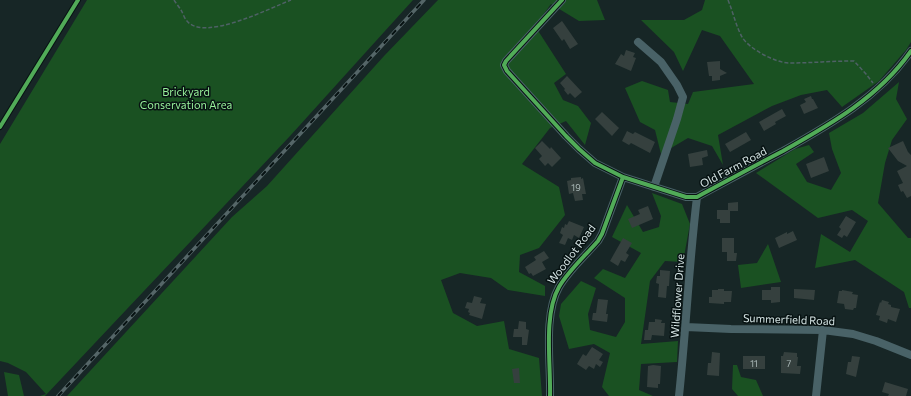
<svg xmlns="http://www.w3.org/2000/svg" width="911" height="396" viewBox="0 0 911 396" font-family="Commissioner,sans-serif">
  <rect width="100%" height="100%" fill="#172626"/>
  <path fill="#1a5122" d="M87 0H413L290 136 45 396H40L46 394 26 372 8 363 0 361V144Z
    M438 0H597L605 20 579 21 551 4 535 26 566 74 554 83 563 100 578 106 591 123 585 145 566 121 550 128 522 164 559 187 565 215 539 248 520 255 519 272 545 286V296L508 290 491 278 460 273 441 280 453 313 477 326 504 321 509 349 539 358 542 396H67L232 217 267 186 384 56Z
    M705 0H911V42L906 50 879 81 842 107 827 90 801 95 772 106 718 135 723 165 712 146 688 138 661 154 655 130 640 122 625 88 642 81 668 90 670 102 688 104 693 92 754 84 720 36 702 30 683 71 674 52 641 20H684L702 10Z
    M899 82 896 99 907 119 892 140 885 163 878 203 908 238H911V308H909L904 292 855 260 815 268 821 234 850 252 868 221 852 210 818 218 756 173 795 149 809 145 814 152 796 164 807 182 831 190 841 173 832 149 829 133 863 113Z
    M652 193 682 204 690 224 683 262 665 261 650 281 641 344 678 341 677 362 641 364 639 390 653 396H609L602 387 610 353 594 344 569 349 559 316 561 304 581 281 596 288 588 314 590 330 616 337 625 322V298L594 278 603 269 625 278 641 253 612 237 627 205 643 232 659 227 661 216Z
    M768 244 781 282 741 288 738 265 757 263Z
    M733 365H737L741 377 756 380 763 396H738L732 389Z
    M4 372 19 375 24 396H8Z"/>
  <path fill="#35403e" d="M562 21 578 44 570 49 564 39 562 41 553 28Z
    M626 50 635 53 633 57 636 58 631 71 615 64 621 54 624 56Z
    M720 61V69L727 73 720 76V80L712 81V76H709L707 62Z
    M567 76 582 92 575 98 570 93 568 95 564 90 565 89 560 83Z
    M811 96 812 99H813L818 108 804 114 800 105 806 102 804 99Z
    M782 109 786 116 775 122 776 124 764 131 759 122Z
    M602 112 619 128 612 136 595 119Z
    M627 131 633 134 635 132 655 142 650 153 631 143 629 145 622 141Z
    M746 132 751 140 730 152 725 144Z
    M542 141 550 149 551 147 561 158 552 167 548 163 545 166 539 159 542 156 535 148Z
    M903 141 908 152 911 155V196L907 198 903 191 901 192 898 185 903 183 897 171 907 166 898 161 888 148Z
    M707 150 708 156 702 158 703 165 690 167 688 154Z
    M824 157 829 171 811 178 806 164Z
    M581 177V179L583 178 586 194H582L583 200 575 201 573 193 569 194 567 181 571 180V178Z
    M738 202V211H730V223H720V219H717V210H728V203Z
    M648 206 653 219 632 228 628 219 640 214 638 210Z
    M846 216 856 222 847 237 844 235 842 238 837 235 841 229 839 227Z
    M569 221 584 227 579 238 574 235 572 240 568 238 565 245 559 243 563 235 560 233 562 227 564 228 565 224 567 225Z
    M793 231 797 240 779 248 775 238 787 232V234Z
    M623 238 632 243 626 253 629 255 625 262 621 260 618 266 610 261Z
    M722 238H734V253H737L736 261H727V252H722Z
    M544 251 549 258 542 262 546 269 533 276 531 273 529 274 525 267 536 260 534 257Z
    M660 270 670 271 669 286H667L666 298 658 297 659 284 656 283 657 276H660Z
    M771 287H780V302L771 303V300H762V290H771Z
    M718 289H724V291H732L731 302H724V304L709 303V297H712V290H718Z
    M794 289 815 290 814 300 794 298Z
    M842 290 853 292 852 294 858 295 856 308H854L853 310 845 309 844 304 837 303 839 291H842Z
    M474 296 482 298 480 303 486 304 482 319 469 315 470 313 468 312 469 309 465 308 467 302 472 303Z
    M598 299 608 300 606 314H608L607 322 592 320 593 313H596Z
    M882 300 889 302 888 304 891 305V307L900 309 896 322 888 319 887 323 879 320 880 316 876 315 880 302 881 303Z
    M655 319 662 320 661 323H665L664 336 652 335 651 340H644L645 330H648L649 322H655Z
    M519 321 526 322V329L529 330 527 345H522V337H513L514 329H518Z
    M592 347 603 354 599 360 603 362 600 367 596 364 594 369 589 366 586 370 577 364 583 354 586 356Z
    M712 352 720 353 719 376 707 375 708 363H711Z
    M784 352 797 353V357H798L797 366H801L800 374 781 373V356H783Z
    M743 356H765V369H743Z
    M852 356 860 357 856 377 846 374 848 362H851Z
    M653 365 661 366 660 384H658V388L647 387 648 366Z
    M519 368 520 383H514L512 369Z
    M885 382 908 389 906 396H888L889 394 882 392Z"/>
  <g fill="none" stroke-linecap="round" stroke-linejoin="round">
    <path stroke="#4e6165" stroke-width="1.5" stroke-dasharray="4 2" stroke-linecap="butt" d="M174 0C176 3 179 7 181 10 183 13 184 18 187 21 204 42 270 8 291 0
      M728 0C733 12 736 26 742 37 749 49 776 63 789 63 811 63 832 61 854 61L866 74 873 83"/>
    <path stroke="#496267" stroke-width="8" d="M562 0 506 61 504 65 507 71 566 136 579 149 595 163 623 177 686 197H697C725 182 754 166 783 151 831 124 879 97 911 51
      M638 42 661 62 677 85 683 97 677 119 654 187
      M686 327 731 329 823 330 853 334 876 341 911 355
      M550 396C551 364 543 315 559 287 569 270 585 256 598 241L602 234 623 177
      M679 396C686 330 689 263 697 197
      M816 396 823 330"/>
    <defs>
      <path id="rail" d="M58 396 424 0"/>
    </defs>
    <use href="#rail" stroke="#556668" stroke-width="3.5"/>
    <use href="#rail" stroke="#071212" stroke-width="2" stroke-dasharray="6" stroke-linecap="butt"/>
    <defs>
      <path id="cycleway" d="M562 0 506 61 504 65 507 71 566 136 579 149 595 163 623 177 686 197H697C725 182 754 166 783 151 831 124 879 97 911 51
        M0 127 78 0
        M550 396C551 364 543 315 559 287 569 270 585 256 598 241L602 234 623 177"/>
    </defs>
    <use href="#cycleway" stroke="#071212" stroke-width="6"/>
    <use href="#cycleway" stroke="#51ab58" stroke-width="4"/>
  </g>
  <g text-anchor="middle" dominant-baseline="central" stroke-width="3" stroke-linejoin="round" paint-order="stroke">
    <g font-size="9" fill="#aebcbb">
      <text x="576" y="187">19</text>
      <text x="754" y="363">11</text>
      <text x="789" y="363">7</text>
    </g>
    <g font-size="11" fill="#98f29b" stroke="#071212">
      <text x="186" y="91">Brickyard<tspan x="186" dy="13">Conservation Area</tspan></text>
    </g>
    <g font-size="11" fill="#d6e5e5" stroke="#071212">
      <text transform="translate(733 167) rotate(-28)">Old Farm Road</text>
      <text transform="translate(571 254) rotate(-53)">Woodlot Road</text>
      <text transform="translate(677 296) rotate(-86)">Wildflower Drive</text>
      <text transform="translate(789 319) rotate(2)">Summerfield Road</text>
    </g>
  </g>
</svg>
